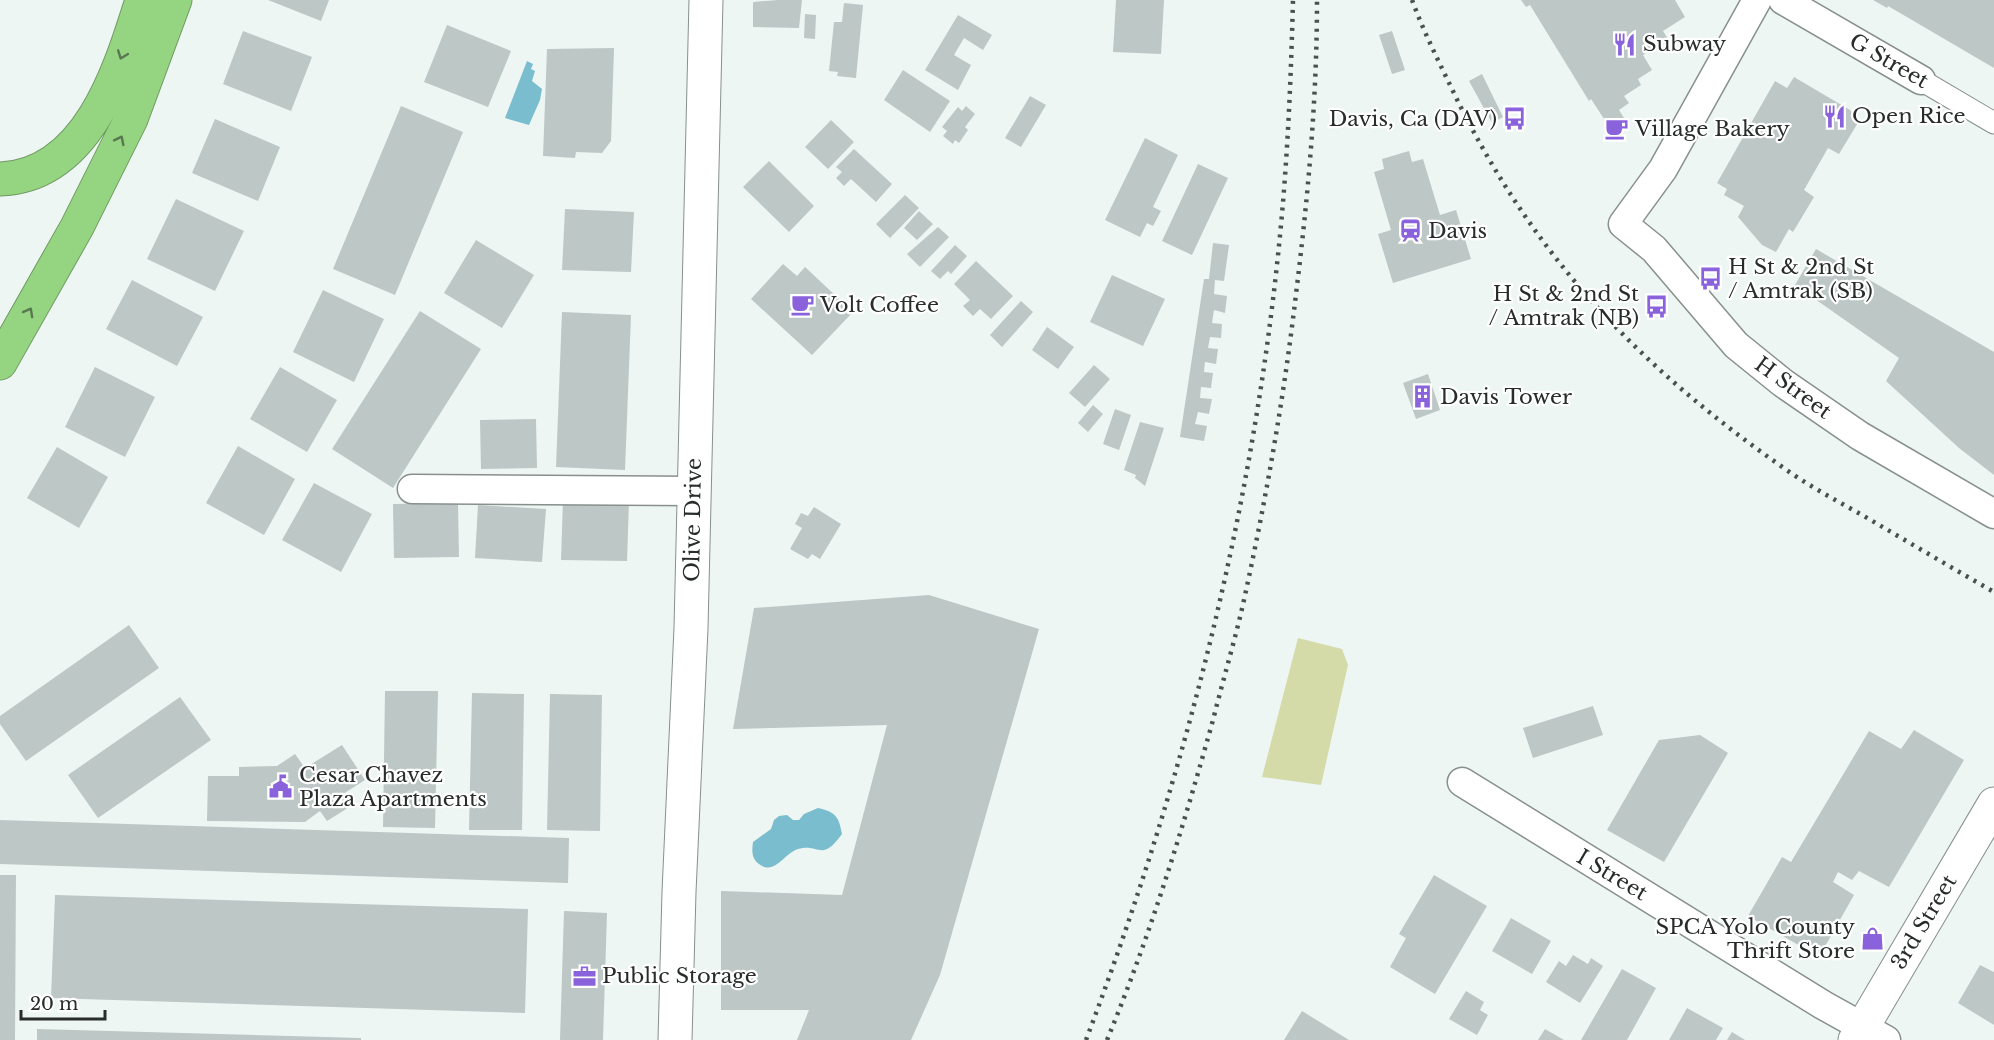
<svg xmlns="http://www.w3.org/2000/svg" width="1994" height="1040" viewBox="0 0 1994 1040" font-family="'Libre Baskerville',serif">
  <rect width="100%" height="100%" fill="#edf6f2"/>
  <path fill="#d5daa9" d="M1298 638 1342 649 1348 665 1321 785 1262 777Z"/>
  <path fill="#7abdcf" d="M527 61 533 64 531 69 535 71 532 81 542 89 540 100 529 125 505 118Z
    M818 808C836 812 839 817 842 834 821 863 820 843 798 849 784 853 775 876 759 864 751 858 752 850 753 842L771 829 774 820 779 816 787 815 793 820H799L804 814Z"/>
  <path fill="#bdc7c6" d="M268 0H329L321 21Z
    M778 0H802L799 28 753 27V2Z
    M1116 0H1164L1161 54 1113 52Z
    M1521 0H1675L1685 17 1663 31 1668 39 1643 55 1652 70 1638 79 1641 85 1624 96 1629 103 1619 110 1624 118 1610 128 1591 99 1589 101 1530 5 1526 7Z
    M1873 0H1994V68L1888 6 1887 8Z
    M844 3 863 5 856 78 837 76 838 72 829 71 834 22H842Z
    M805 14 816 15 815 39 804 38Z
    M958 15 992 35 983 50 964 38 954 55 971 65 958 90 925 70Z
    M447 25 511 51 488 107 424 82Z
    M243 31 312 57 291 111 223 84Z
    M1392 31 1405 70 1392 74 1379 35Z
    M614 48 611 141 602 153 576 152 575 158 543 156 547 49Z
    M903 70 950 101 930 132 884 100Z
    M1482 74 1503 117 1492 123 1469 81Z
    M1794 77 1850 110 1859 121 1839 154 1828 148 1804 190 1814 197 1793 232 1789 229 1776 252 1762 245 1738 217 1744 206 1724 195 1727 189 1717 183 1775 81 1787 88Z
    M1030 96 1046 105 1021 147 1005 138Z
    M401 106 463 132 395 295 333 269Z
    M966 106 975 114 965 127 968 130 959 143 955 140 953 144 943 136 947 131 942 127 958 107 962 111Z
    M215 119 280 147 258 201 192 173Z
    M831 120 854 142 828 169 805 147Z
    M1145 138 1178 155 1153 207 1161 211 1153 226 1147 223 1140 237 1105 220Z
    M854 149 892 184 876 202 851 179 844 186 836 178 842 172 836 167Z
    M1409 151 1412 162 1423 159 1440 215 1456 210 1471 259 1393 283 1378 234 1391 230 1374 172 1384 169 1382 159Z
    M769 161 814 206 789 232 743 187Z
    M1198 164 1228 178 1192 255 1162 241Z
    M905 195 919 208 890 238 876 224Z
    M176 199 244 231 215 291 147 259Z
    M565 209 634 212 631 272 562 270Z
    M919 211 933 224 917 240 904 228Z
    M938 227 949 237 920 267 907 254Z
    M476 240 534 275 502 328 444 293Z
    M1213 243 1229 245 1224 281 1215 280 1214 294 1227 296 1225 313 1214 310 1212 323 1222 324 1221 338 1210 337 1208 348 1218 349 1216 364 1205 362 1204 372 1213 373 1211 388 1201 387 1200 398 1212 399 1209 414 1198 412 1195 424 1207 426 1204 441 1180 437 1204 279H1209Z
    M955 245 967 256 951 274 948 271 940 279 931 271Z
    M1816 249 1994 352V475L1959 448 1886 381 1899 358 1795 285Z
    M976 261 1013 296 991 319 980 309 973 316 963 306 970 300 954 284Z
    M783 264 797 276 805 267 853 312 812 355 751 299Z
    M1112 275 1165 299 1143 346 1090 322Z
    M132 280 203 317 177 366 106 329Z
    M323 290 384 319 354 382 293 352Z
    M1021 301 1033 312 1002 347 990 335Z
    M420 311 481 349 393 488 332 449Z
    M562 312 631 315 625 470 556 467Z
    M1047 327 1074 347 1058 369 1032 350Z
    M1094 365 1110 379 1085 407 1069 393Z
    M95 367 155 397 125 457 65 427Z
    M280 367 337 400 307 452 250 419Z
    M1428 374 1440 410 1416 419 1403 383Z
    M1093 405 1103 414 1088 432 1078 423Z
    M1115 409 1131 415 1119 450 1103 444Z
    M536 419 537 468 481 469 480 420Z
    M1140 422 1164 428 1145 486 1135 478 1136 475 1124 470Z
    M238 446 295 479 264 535 206 503Z
    M57 447 108 477 79 528 27 498Z
    M314 483 372 514 341 572 282 540Z
    M563 499 629 501 627 561 561 560Z
    M458 503 459 557 394 558 393 504Z
    M478 505 546 509 542 562 475 558Z
    M814 507 841 524 820 559 812 554 808 559 790 549 802 528 795 524 801 513 808 516Z
    M929 595 1039 629 940 975 911 1040H797L809 1010H721V891L842 895 887 725 733 729 754 608Z
    M129 625 159 668 26 761 0 724V716Z
    M385 691H438L435 828 383 827Z
    M472 693 524 694 522 830H469Z
    M550 694 602 695 600 831 547 830Z
    M180 697 211 740 98 818 68 775Z
    M1593 706 1603 735 1533 758 1523 728Z
    M1914 730 1964 760 1889 887 1859 871 1852 880 1838 872 1833 882 1854 895 1819 957 1748 916 1782 857 1791 862 1869 731 1901 749Z
    M1700 735 1728 753 1664 862 1607 830 1659 740Z
    M342 745 365 780 343 794 351 806 327 821 320 811 305 822 207 821 208 776H239V767L277 766 295 754 305 768Z
    M0 820 569 838 568 883 0 864Z
    M0 875H16L15 1040H0Z
    M1434 875 1487 906 1435 994 1390 967 1406 938 1399 934Z
    M55 895 528 909 525 1013 51 998Z
    M564 911 607 913 603 1040H560Z
    M1511 918 1551 941 1532 974 1492 951Z
    M1573 955 1588 964 1591 958 1603 966 1580 1003 1546 982 1559 961 1566 966Z
    M1980 965 1994 972V1025L1958 1003Z
    M1622 969 1656 988 1627 1040H1581Z
    M1466 991 1484 1002 1480 1010 1488 1015 1477 1035 1449 1019Z
    M1687 1008 1723 1028 1716 1040H1669Z
    M1302 1011 1349 1040H1284Z
    M37 1029 361 1038V1040H37Z
    M1545 1029 1564 1040H1538Z
    M1732 1032 1745 1040H1727Z"/>
  <g fill="none" stroke-linecap="round" stroke-linejoin="round">
    <defs>
      <path id="pedestrian" d="M1921 80 1994 123"/>
      <path id="minor" d="M1757 0 1663 169 1623 224 1654 249 1736 345 1783 383 1860 436 1994 514
        M1783 0 1921 80
        M412 489 694 491
        M1462 782 1823 1005 1886 1040"/>
      <path id="tertiary" d="M675 1040 679 892 691 628 706 0
        M1855 1040 1994 804"/>
      <path id="motorway" d="M0 179C88 176 120 70 142 0
        M0 363 77 227 131 119 175 0"/>
    </defs>
    <use href="#pedestrian" stroke="#88908c" stroke-width="23"/>
    <use href="#minor" stroke="#88908c" stroke-width="31"/>
    <use href="#tertiary" stroke="#88908c" stroke-width="35"/>
    <use href="#motorway" stroke="#6f9963" stroke-width="35"/>
    <use href="#pedestrian" stroke="#fff" stroke-width="21"/>
    <use href="#minor" stroke="#fff" stroke-width="28"/>
    <use href="#tertiary" stroke="#fff" stroke-width="33"/>
    <use href="#motorway" stroke="#95d481" stroke-width="33"/>
    <path stroke="#4b504e" stroke-width="4.5" stroke-dasharray="3 6" stroke-linecap="butt" d="M1412 0C1423 30 1437 58 1451 87 1531 255 1639 368 1791 473 1816 490 1843 504 1869 519 1910 543 1952 568 1994 592
      M1086 1040C1185 778 1255 504 1281 225 1288 150 1291 75 1293 0
      M1107 1040C1150 936 1183 828 1213 720 1223 680 1235 640 1244 600 1266 499 1284 397 1296 294 1308 197 1317 98 1317 0"/>
  </g>
  <defs><path id="oneway-chevron" d="M-2-3.5L2.5 0L-2 3.5" fill="none" stroke-width="1.6" stroke-linecap="round" stroke-linejoin="round" transform="scale(1.5)"/></defs>
  <g stroke="#597851">
    <use href="#oneway-chevron" transform="translate(122 55) rotate(111)"/>
    <use href="#oneway-chevron" transform="translate(120 140) rotate(-63)"/>
    <use href="#oneway-chevron" transform="translate(29 312) rotate(-61)"/>
  </g>
  <defs>
    <symbol id="restaurant-bare" viewBox="-9 -9 18 18"><path d="M-5-6h1v4h1v-4h1v4h1v-4h1v5L-1.5 .5V6h-2V.5L-5-1ZM5-6V6H3V1.5H1.5Q1.5-4 5-6Z" fill="#8a62dc" stroke="#fff" stroke-width="2.5" paint-order="stroke"/></symbol>
    <symbol id="bus-bare" viewBox="-9 -9 18 18"><path d="M-5-6H5V4H4V6H2V4H-2V6H-4V4H-5ZM-3.5-4V0h7V-4ZM-3.5 1.2v1.5H-2V1.2ZM2 1.2v1.5H3.5V1.2Z" fill="#8a62dc" stroke="#fff" stroke-width="2.5" paint-order="stroke"/></symbol>
    <symbol id="cafe-bare" viewBox="-9 -9 18 18"><path d="M-5.5-4.5H6V0H3Q3 3.5 0 3.5H-2.5Q-5.5 3.5-5.5 0ZM3-3.2v2h1.7v-2ZM-6 4.5H4V6H-6Z" fill="#8a62dc" stroke="#fff" stroke-width="2.5" paint-order="stroke"/></symbol>
    <symbol id="station-bare" viewBox="-9 -9 18 18"><path d="M-3-6H3Q5-6 5-4V2Q5 4 3 4L4.5 6H3L1.5 4h-3L-3 6H-4.5L-3 4Q-5 4-5 2V-4Q-5-6-3-6ZM-3.5-4v3h7v-3ZM-3.5 1v1.5H-2V1ZM2 1v1.5H3.5V1Z" fill="#8a62dc" stroke="#fff" stroke-width="2.5" paint-order="stroke"/></symbol>
    <symbol id="building-bare" viewBox="-9 -9 18 18"><path d="M-4-6H4V6H1V3H-1V6H-4ZM-2.5-4.3h1.7v1.8h-1.7ZM.8-4.3h1.7v1.8H.8ZM-2.5-1h1.7V.8h-1.7ZM.8-1h1.7V.8H.8Z" fill="#8a62dc" stroke="#fff" stroke-width="2.5" paint-order="stroke"/></symbol>
    <symbol id="civic-bare" viewBox="-9 -9 18 18"><path d="M-.6-6.5H3V-4.5H.6V-3L4-1V1h2V6H-6V1h2V-1L-.6-3ZM-1.2 2.5V6h2.4V2.5Z" fill="#8a62dc" stroke="#fff" stroke-width="2.5" paint-order="stroke"/></symbol>
    <symbol id="shop-bare" viewBox="-9 -9 18 18"><path d="M-5-2.5h2.3a2.7 3.5 0 0 1 5.4 0H5L5.5 6h-11ZM-1.5-2.5h3a1.5 2.3 0 0 0-3 0Z" fill="#8a62dc" stroke="#fff" stroke-width="2.5" paint-order="stroke"/></symbol>
    <symbol id="office-bare" viewBox="-9 -9 18 18"><path d="M-6-3h4V-5.5h4V-3h4V5H-6ZM-1-4.5V-3h2v-1.5ZM-6 0V1H6V0Z" fill="#8a62dc" stroke="#fff" stroke-width="2.5" paint-order="stroke"/></symbol>
  </defs>
  <g fill-rule="evenodd">
    <use href="#restaurant-bare" x="1608" y="28" width="33" height="33"/>
    <use href="#restaurant-bare" x="1818" y="100" width="33" height="33"/>
    <use href="#bus-bare" x="1498" y="102" width="33" height="33"/>
    <use href="#cafe-bare" x="1600" y="112" width="33" height="33"/>
    <use href="#station-bare" x="1394" y="214" width="33" height="33"/>
    <use href="#bus-bare" x="1694" y="262" width="33" height="33"/>
    <use href="#cafe-bare" x="786" y="288" width="33" height="33"/>
    <use href="#bus-bare" x="1640" y="290" width="33" height="33"/>
    <use href="#building-bare" x="1406" y="380" width="33" height="33"/>
    <use href="#civic-bare" x="264" y="770" width="33" height="33"/>
    <use href="#shop-bare" x="1856" y="922" width="33" height="33"/>
    <use href="#office-bare" x="568" y="960" width="33" height="33"/>
  </g>
  <g text-anchor="middle" dominant-baseline="central" stroke-width="4.5" stroke-linejoin="round" paint-order="stroke">
    <g font-size="21" fill="#282c2a" stroke="#fff" text-anchor="start">
      <text x="1643" y="44">Subway</text>
      <text x="1852" y="116">Open Rice</text>
      <text x="1497" y="119" text-anchor="end">Davis, Ca (DAV)</text>
      <text x="1635" y="129">Village Bakery</text>
      <text x="1428" y="231">Davis</text>
      <text x="1728" y="267">H St &amp; 2nd St<tspan x="1728" dy="24">/ Amtrak (SB)</tspan></text>
      <text x="1639" y="294" text-anchor="end">H St &amp; 2nd St<tspan x="1639" dy="24">/ Amtrak (NB)</tspan></text>
      <text x="820" y="305">Volt Coffee</text>
      <text x="1440" y="397">Davis Tower</text>
      <text x="299" y="775">Cesar Chavez<tspan x="299" dy="24">Plaza Apartments</tspan></text>
      <text x="1855" y="927" text-anchor="end">SPCA Yolo County<tspan x="1855" dy="24">Thrift Store</tspan></text>
      <text x="602" y="976">Public Storage</text>
    </g>
    <g font-size="21" fill="#282c2a" stroke="#fff">
      <text transform="translate(1889 61) rotate(30)">G Street</text>
      <text transform="translate(1793 388) rotate(36)">H Street</text>
      <text transform="translate(693 520) rotate(-89)">Olive Drive</text>
      <text transform="translate(1612 875) rotate(31)">I Street</text>
      <text transform="translate(1924 922) rotate(-59)">3rd Street</text>
    </g>
  </g>
  <path d="M21 1010v9h84v-9" fill="none" stroke="#282c2a" stroke-width="3"/>
  <text x="30" y="1010" font-size="18" fill="#282c2a" stroke="#ffffff" stroke-width="4.5" paint-order="stroke">20 m</text>
</svg>
